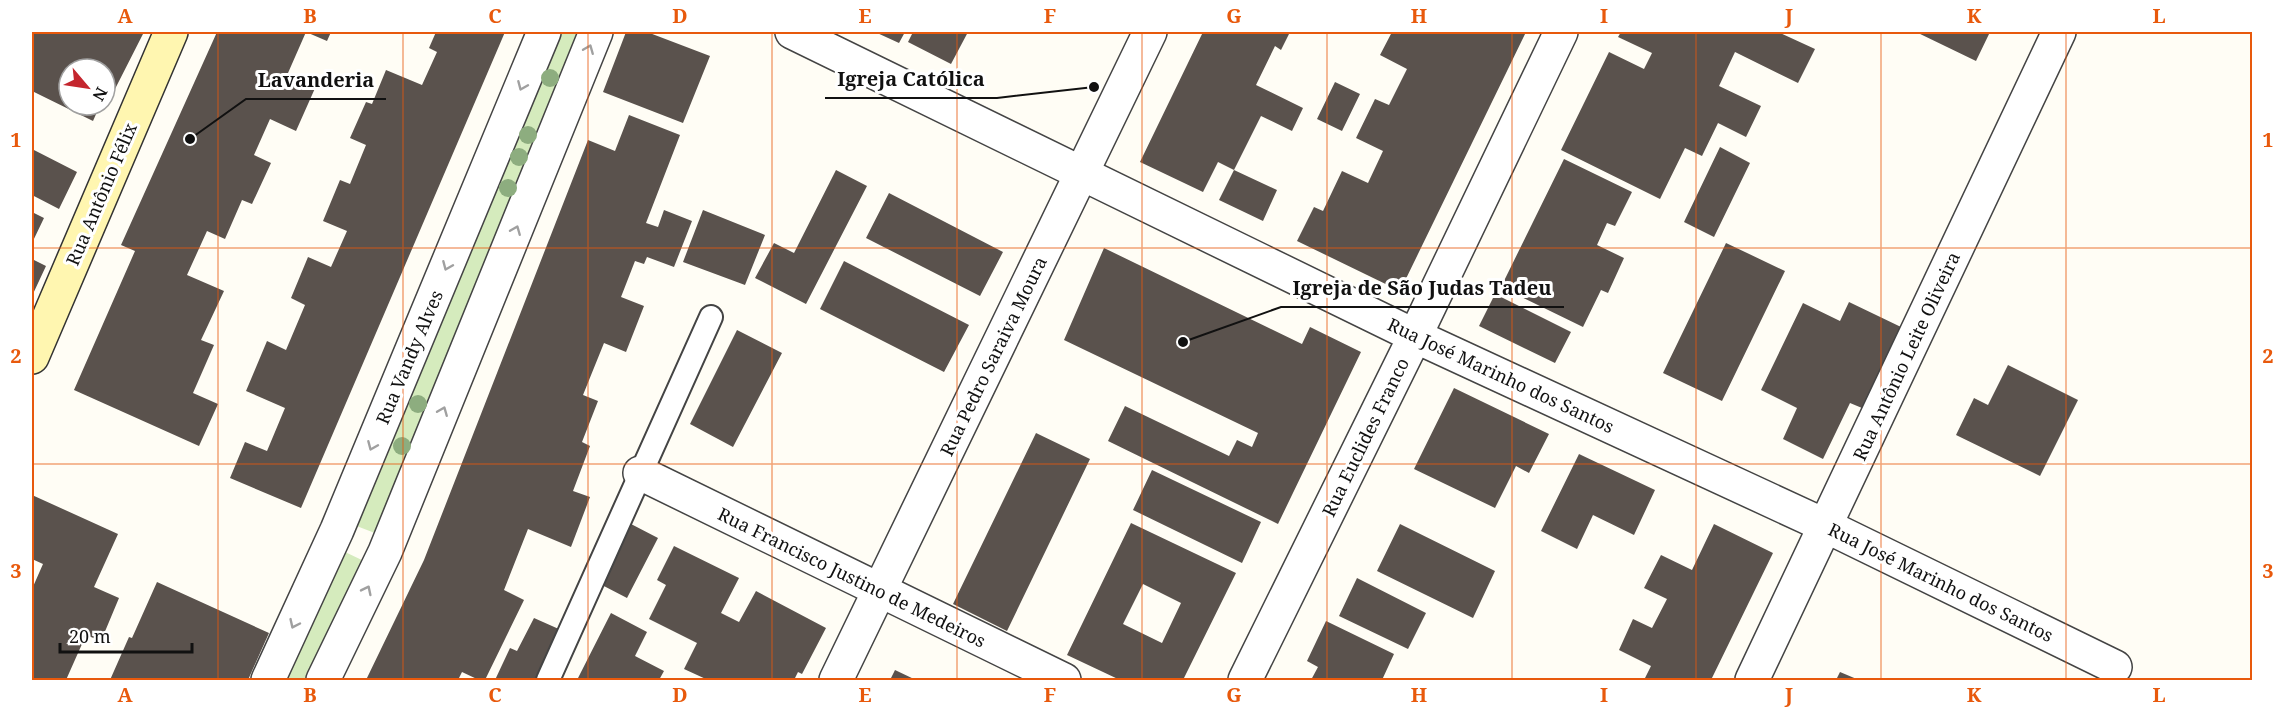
<svg xmlns="http://www.w3.org/2000/svg" width="2284" height="712" viewBox="0 0 2284 712" font-family="'Noto Serif',serif">
  <rect width="100%" height="100%" fill="#fffdf5"/>
  <path fill="#d5ebbd" d="M556 32H582L380 535 354 525Z
    M343 551 366 562 310 680H283Z"/>
  <path fill="#5a524d" fill-rule="evenodd" d="M32 32H144L115 89 109 87 105 95V69H69V105H100L93 121 32 91Z
    M217 32H331L327 41 306 32 288 73 316 86 296 131 270 119 254 155 271 163 252 204 242 200 225 239 207 231 187 275 224 291 201 340 214 345 193 393 218 404 199 446 74 390 135 251 121 245Z
    M436 32H505L301 508 230 478 245 442 267 451 285 408 246 391 267 341 286 350 305 305 291 298 308 257 331 267 347 231 323 221 340 180 350 184 366 145 350 138 366 102 372 104 386 70 422 85 437 52 429 48Z
    M626 32H647L710 56 683 123 603 92Z
    M875 32H905L899 43Z
    M913 32H968L951 64 908 42Z
    M1203 32H1290L1281 50 1275 46 1256 85 1303 108 1292 131 1261 116 1234 170 1218 162 1203 192 1140 162Z
    M1392 32H1526L1400 291 1297 241 1314 207 1323 211 1342 171 1368 183 1383 151 1356 138 1375 99 1389 105 1407 69 1380 55Z
    M1621 32H1778L1815 49 1798 83 1735 52 1719 86 1761 106 1746 137 1718 123 1702 156 1685 148 1660 199 1561 150 1609 52 1644 69 1652 53 1618 37Z
    M1916 32H1990L1976 61Z
    M1335 82 1360 94 1342 131 1317 119Z
    M629 115 680 135 646 223 658 227 664 210 692 221 674 267 647 257 644 264 635 261 621 297 644 306 626 352 604 343 583 395 598 401 582 442 590 446 573 491 590 497 571 547 528 529 504 590 524 600 485 680H479L462 672 458 680H366L424 560 588 140 615 151Z
    M1720 147 1750 163 1714 237 1684 222Z
    M32 149 77 172 59 209 32 195Z
    M1564 159 1632 192 1615 226 1607 223 1597 245 1624 258 1608 293 1601 290 1583 327 1501 287Z
    M836 170 867 186 806 304 755 278 774 243 794 253Z
    M1234 170 1277 190 1263 221 1219 200Z
    M889 193 1003 252 980 296 866 238Z
    M703 210 765 235 745 285 683 262Z
    M32 212 44 218 32 243Z
    M1726 243 1785 271 1722 401 1663 373Z
    M1104 248 1302 344 1310 327 1361 352 1278 524 1108 441 1125 406 1229 456 1237 440 1252 447 1258 433 1064 340Z
    M32 259 46 266 32 296Z
    M844 261 969 325 944 372 820 309Z
    M1495 294 1571 332 1555 363 1479 326Z
    M1849 302 1901 327 1862 408 1850 403 1823 459 1783 439 1797 408 1761 390 1803 303 1840 321Z
    M737 330 782 353 733 447 690 424Z
    M2008 365 2078 400 2040 476 1956 435 1974 398 1988 405Z
    M1454 388 1549 434 1529 473 1516 466 1495 508 1414 469Z
    M1036 433 1090 459 1007 631 953 604Z
    M1579 454 1655 490 1634 535 1593 515 1577 549 1541 531Z
    M1152 470 1261 522 1242 563 1133 510Z
    M32 495 118 534 94 587 119 598 101 641 86 635 66 680H32V589L43 564 32 559Z
    M1131 523 1236 573 1183 680H1120L1067 655ZM1143 584 1181 603 1162 643 1123 624Z
    M631 524 658 538 627 598 600 584Z
    M1400 524 1495 571 1473 618 1377 571Z
    M1714 524 1773 553 1711 680H1644L1651 666 1619 650 1633 619 1652 628 1667 599 1644 588 1661 555 1692 570Z
    M674 546 739 578 721 613 739 622 756 591 826 628 802 674 798 672 794 680H708L684 669 697 643 649 619 666 585 657 580Z
    M1357 578 1426 613 1408 649 1339 616Z
    M157 582 269 633 248 680H110L129 637 132 638Z
    M611 613 647 632 635 656 664 671 659 680H577Z
    M534 618 561 630 537 680H495L510 648 517 651Z
    M1326 621 1394 654 1382 680H1311L1318 667 1307 661Z
    M895 670 916 680H890Z
    M1840 672 1859 680H1836Z"/>
  <g fill="none" stroke-linecap="round" stroke-linejoin="round">
    <defs>
      <path id="service" d="M548 680 711 317"/>
      <path id="minor" d="M792 32 1415 336 1826 526 2115 667
        M640 473 1064 680
        M268 680 337 530 544 32
        M323 680 385 552 596 32
        M836 680 1150 32
        M1245 680 1415 336 1561 32
        M1752 680 2059 32"/>
      <path id="secondary" d="M32 357 171 32"/>
    </defs>
    <use href="#service" stroke="#444" stroke-width="26"/>
    <use href="#minor" stroke="#444" stroke-width="36"/>
    <use href="#secondary" stroke="#333" stroke-width="36"/>
    <use href="#service" stroke="#fff" stroke-width="22"/>
    <use href="#minor" stroke="#fff" stroke-width="33"/>
    <use href="#secondary" stroke="#fff6b0" stroke-width="33"/>
  </g>
  <g fill="#8dad7f">
    <circle cx="550" cy="78" r="9"/>
    <circle cx="528" cy="135" r="9"/>
    <circle cx="519" cy="157" r="9"/>
    <circle cx="508" cy="188" r="9"/>
    <circle cx="418" cy="404" r="9"/>
    <circle cx="402" cy="446" r="9"/>
  </g>
  <defs><path id="oneway-chevron" d="M-2-3.5L2.5 0L-2 3.5" fill="none" stroke-width="1.6" stroke-linecap="round" stroke-linejoin="round" transform="scale(1.5)"/></defs>
  <g stroke="#a0a0a0">
    <use href="#oneway-chevron" transform="translate(589 49) rotate(-68)"/>
    <use href="#oneway-chevron" transform="translate(522 86) rotate(113)"/>
    <use href="#oneway-chevron" transform="translate(516 230) rotate(-68)"/>
    <use href="#oneway-chevron" transform="translate(447 266) rotate(113)"/>
    <use href="#oneway-chevron" transform="translate(443 411) rotate(-68)"/>
    <use href="#oneway-chevron" transform="translate(372 446) rotate(113)"/>
    <use href="#oneway-chevron" transform="translate(367 590) rotate(-64)"/>
    <use href="#oneway-chevron" transform="translate(294 624) rotate(115)"/>
  </g>
  <path fill="none" stroke="#e8590c" stroke-width="1.5" stroke-opacity="0.55" d="M218 32V680M403 32V680M588 32V680M772 32V680M957 32V680M1142 32V680M1327 32V680M1512 32V680M1696 32V680M1881 32V680M2066 32V680M32 248H2252M32 464H2252"/>
  <g text-anchor="middle" dominant-baseline="central" stroke-width="6" stroke-linejoin="round" paint-order="stroke">
    <g font-size="18" fill="#111" stroke="#fff">
      <text transform="translate(101 194) rotate(-67)">Rua Antônio Félix</text>
      <text transform="translate(993 356) rotate(-64)">Rua Pedro Saraiva Moura</text>
      <text transform="translate(1906 356) rotate(-65)">Rua Antônio Leite Oliveira</text>
      <text transform="translate(409 357) rotate(-67)">Rua Vandy Alves</text>
      <text transform="translate(1501 375) rotate(25)">Rua José Marinho dos Santos</text>
      <text transform="translate(1365 437) rotate(-64)">Rua Euclides Franco</text>
      <text transform="translate(852 577) rotate(26)">Rua Francisco Justino de Medeiros</text>
      <text transform="translate(1941 582) rotate(26)">Rua José Marinho dos Santos</text>
    </g>
  </g>
  <path fill="none" stroke="#111" stroke-width="2" d="M1094 87L997 98H825M190 139L246 99H386M1183 342L1281 307H1564"/>
  <g fill="#111" stroke="#fff" stroke-width="2">
    <circle cx="1094" cy="87" r="6"/>
    <circle cx="190" cy="139" r="6"/>
    <circle cx="1183" cy="342" r="6"/>
  </g>
  <g font-size="20" text-anchor="middle" font-weight="bold" fill="#111" stroke="#fff" stroke-width="6" stroke-linejoin="round" paint-order="stroke">
    <text x="911" y="86">Igreja Católica</text>
    <text x="316" y="87">Lavanderia</text>
    <text x="1422" y="295">Igreja de São Judas Tadeu</text>
  </g>
  <rect width="2284" height="712" fill="none" stroke="#ffffff" stroke-width="66"/>
  <g transform="translate(87 87) rotate(119)"><circle r="28" fill="#ffffff" stroke="#a0a0a0" stroke-width="1.5"/>
  <path d="M0-4.5L10 22L0 15L-10 22Z" fill="#c4262e"/>
  <text y="-9" font-size="16" font-weight="bold" text-anchor="middle" fill="#111111">N</text>
  </g>
  <path d="M60 643v9h132v-9" fill="none" stroke="#111111" stroke-width="3"/>
  <text x="69" y="643" font-size="18" fill="#111111" stroke="#ffffff" stroke-width="4.5" paint-order="stroke">20 m</text>
  <rect x="33" y="33" width="2218" height="646" fill="none" stroke="#e8590c" stroke-width="2"/>
  <g font-size="20" text-anchor="middle" font-weight="bold" fill="#e8590c">
    <text x="125" y="23">A</text>
    <text x="310" y="23">B</text>
    <text x="495" y="23">C</text>
    <text x="680" y="23">D</text>
    <text x="865" y="23">E</text>
    <text x="1050" y="23">F</text>
    <text x="1234" y="23">G</text>
    <text x="1419" y="23">H</text>
    <text x="1604" y="23">I</text>
    <text x="1789" y="23">J</text>
    <text x="1974" y="23">K</text>
    <text x="2159" y="23">L</text>
    <text x="16" y="147">1</text>
    <text x="2268" y="147">1</text>
    <text x="16" y="363">2</text>
    <text x="2268" y="363">2</text>
    <text x="16" y="578">3</text>
    <text x="2268" y="578">3</text>
    <text x="125" y="702">A</text>
    <text x="310" y="702">B</text>
    <text x="495" y="702">C</text>
    <text x="680" y="702">D</text>
    <text x="865" y="702">E</text>
    <text x="1050" y="702">F</text>
    <text x="1234" y="702">G</text>
    <text x="1419" y="702">H</text>
    <text x="1604" y="702">I</text>
    <text x="1789" y="702">J</text>
    <text x="1974" y="702">K</text>
    <text x="2159" y="702">L</text>
  </g>
</svg>
